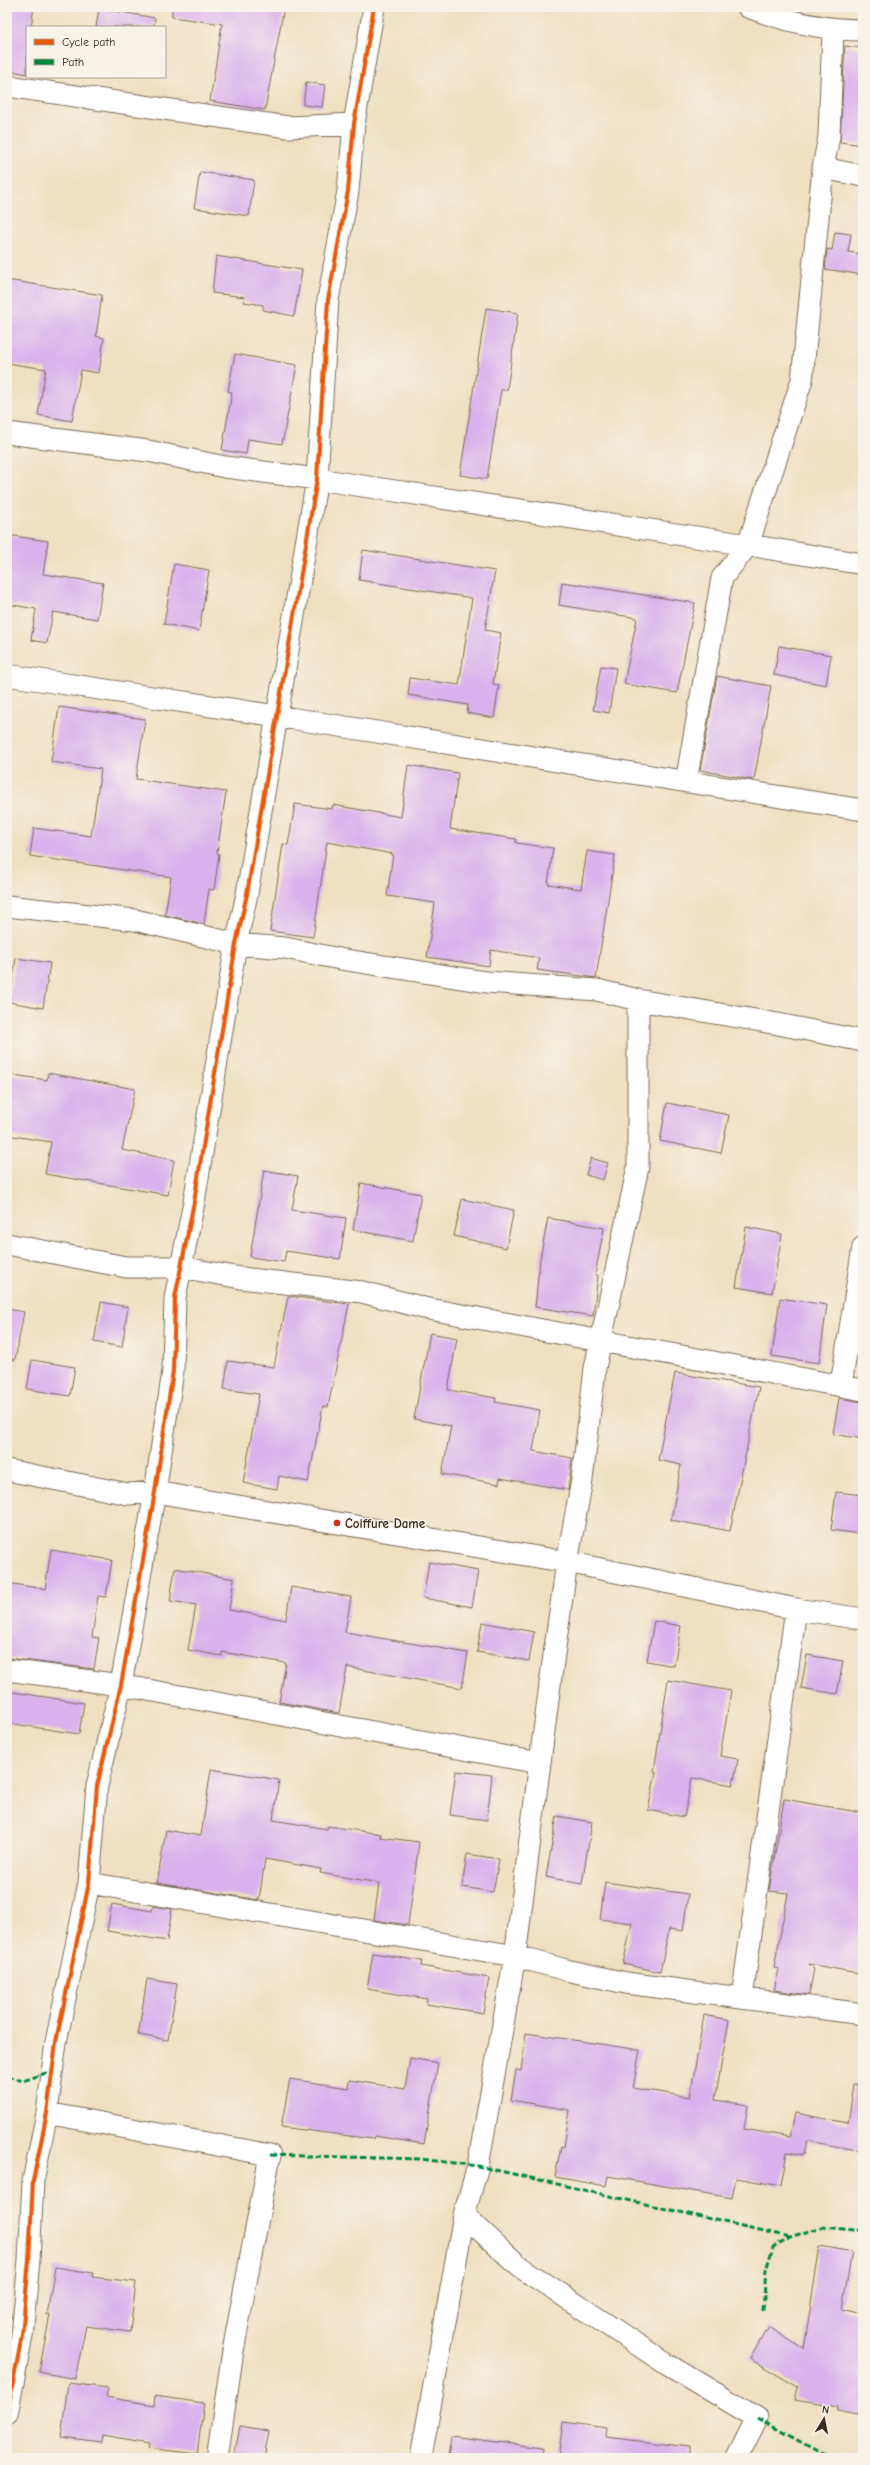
<svg xmlns="http://www.w3.org/2000/svg" width="870" height="2465" viewBox="0 0 870 2465" font-family="'Comic Neue',sans-serif">
  <rect width="100%" height="100%" fill="#f7f3e8"/>
  <filter id="ink" filterUnits="userSpaceOnUse"><feTurbulence type="fractalNoise" baseFrequency=".025" numOctaves="2"/><feDisplacementMap in="SourceGraphic" scale="8" xChannelSelector="R" yChannelSelector="G"/><feConvolveMatrix kernelMatrix="1 2 1 2 8 2 1 2 1" color-interpolation-filters="sRGB"/></filter>
  <filter id="wash" filterUnits="userSpaceOnUse"><feTurbulence type="fractalNoise" baseFrequency=".012" numOctaves="4" result="noise"/><feDisplacementMap in="SourceGraphic" scale="16" xChannelSelector="R" yChannelSelector="G"/><feGaussianBlur stdDeviation="0.9" result="paint"/><feColorMatrix in="noise" values="0 0 0 0 0 0 0 0 0 0 0 0 0 0 0 0 0 1.4 0 .05"/><feComposite in="paint" operator="in"/></filter>
  <g filter="url(#wash)">
    <rect width="100%" height="100%" fill="#efe0c1"/>
    <g id="blocks">
      <path fill="#dab1ed" d="M7 7H34L31 27H27V74L7 70Z
        M172 7H284L265 110 210 101 222 24 172 17Z
        M99 8 155 18 154 27H96Z
        M845 46 863 48V145L840 142Z
        M306 82 325 85 322 107 303 105Z
        M200 172 254 180 249 216 194 208Z
        M835 232 851 234 848 252 863 254V275L825 269 827 249 832 250Z
        M216 256 302 270 294 316 263 310V305L244 302 245 297 212 293Z
        M7 280 102 295 96 336 104 338 99 373 81 370 72 421 38 415 46 369 7 363Z
        M486 308 518 313 507 390H501L487 479 460 475Z
        M235 354 297 365 282 444 248 439 246 454 222 450 232 392 228 391Z
        M7 535 48 541 43 574 103 583 97 619 53 612 47 643 31 640 36 609 7 604Z
        M363 550 495 571 485 630 501 633 493 684 499 685 494 718 467 713 468 705 408 695 410 678 459 685 472 598 359 580Z
        M174 564 209 570 199 631 164 624Z
        M562 582 695 603 677 693 624 684 637 618 559 605Z
        M779 646 831 655 826 685 774 675Z
        M601 666 616 668 609 713 593 710Z
        M717 676 771 686 754 780 700 770Z
        M59 707 145 719 136 779 226 792 217 853 219 854 214 890 209 889 204 924 165 915 171 877 30 856 34 828 91 836 101 769 51 762Z
        M408 765 458 773 450 829 516 839V843L553 848 548 884 581 889 587 851 615 855 596 978 537 970 539 958 491 950 489 966 427 957 435 903 387 896 393 854 327 842 313 937 270 931 283 844 288 845 295 804 332 809 333 805 401 817Z
        M16 958 50 963 43 1008 9 1002Z
        M48 1073 135 1089 122 1150 174 1160 168 1195 45 1174 51 1142 7 1135V1074L47 1080Z
        M667 1103 729 1115 721 1153 660 1141Z
        M591 1158 608 1163 603 1180 586 1175Z
        M264 1170 298 1176 292 1210 346 1218 340 1259 286 1251 284 1262 250 1257Z
        M361 1183 421 1194 413 1241 353 1230Z
        M462 1199 514 1210 506 1248 454 1236Z
        M548 1218 604 1228 595 1275H598L593 1316 535 1307 540 1259Z
        M746 1227 782 1234 772 1293 736 1287Z
        M288 1296 349 1304 328 1407 323 1406 308 1482 279 1476 277 1489 243 1483 259 1394 224 1389 228 1361 274 1367Z
        M780 1298 827 1305 819 1363 772 1356Z
        M101 1302 128 1307 122 1347 94 1342Z
        M7 1309 24 1312 15 1360 7 1359Z
        M430 1333 457 1338 448 1390 496 1398 495 1402 540 1410 533 1451 572 1458 568 1490 500 1478 499 1484 442 1474 451 1426 414 1419Z
        M32 1360 75 1367 70 1396 27 1389Z
        M675 1373 759 1387 730 1531 671 1520 681 1465 658 1460Z
        M839 1398 863 1402V1439L833 1434Z
        M836 1492 863 1495 859 1534 831 1530Z
        M51 1550 112 1560 106 1597 98 1596 92 1637 99 1638 94 1669 7 1658V1583L45 1589Z
        M429 1562 478 1571 472 1607 423 1598Z
        M175 1568 234 1579 229 1610 286 1620 291 1587 351 1597 345 1632 468 1653 462 1688 347 1667 339 1713 279 1702 286 1663 222 1652V1656L188 1650 196 1605 170 1601Z
        M654 1621 681 1626 674 1666 647 1661Z
        M482 1622 534 1632 529 1661 477 1652Z
        M807 1655 843 1661 837 1694 801 1688Z
        M668 1680 731 1691 720 1756 738 1759 733 1785 692 1778 684 1817 648 1810 656 1772 654 1771Z
        M7 1691 84 1703 79 1734 7 1723Z
        M211 1769 279 1780 273 1820 327 1829 328 1826 381 1834 380 1837 419 1842 408 1925 374 1920 379 1883 320 1873 321 1869 265 1859 259 1900 157 1883 166 1830 201 1836Z
        M456 1771 492 1775 487 1820 450 1815Z
        M784 1799 863 1813V1974L809 1964 814 1969 809 1995 774 1990 779 1969 774 1968 788 1893 769 1891Z
        M557 1816 592 1822 582 1884 546 1877Z
        M467 1854 499 1859 493 1892 462 1887Z
        M605 1882 688 1894 683 1931 669 1929 660 1972 623 1964 632 1923 600 1919Z
        M112 1904 152 1911 153 1906 172 1909 167 1941 107 1931Z
        M373 1953 422 1961 421 1966 489 1978 483 2013 426 2004 427 1999 367 1989Z
        M147 1979 177 1984 168 2040 138 2035Z
        M704 2015 729 2020 715 2100 748 2105 744 2129 790 2137 795 2113 848 2123 854 2084 863 2085V2151L807 2141 804 2155 787 2152 781 2186 736 2178 732 2198 608 2176 606 2186 555 2177 561 2146 564 2147 570 2110 511 2100 516 2070 521 2071 526 2033 640 2050 633 2088 690 2097Z
        M410 2058 438 2063 424 2144 374 2136 373 2139 281 2127 290 2079 348 2088 349 2080 405 2089Z
        M820 2246 852 2252 842 2309 863 2314V2416L837 2411V2407L795 2400 798 2387 750 2359 768 2327 804 2349Z
        M55 2267 93 2273 92 2277 136 2282 130 2332 86 2326 75 2379 39 2372 50 2315H47Z
        M68 2383 108 2388 106 2397 154 2405 155 2396 204 2403 197 2454 148 2448 149 2443 102 2435 101 2442 61 2437Z
        M563 2422 606 2428 605 2437 690 2447V2458H558Z
        M240 2426 269 2431 264 2458H234Z
        M451 2436 543 2448 542 2458H448Z"/>
    </g>
  </g>
  <g filter="url(#ink)">
    <use href="#blocks" fill-opacity="0" stroke="#7a6a57" stroke-width="1"/>
    <g fill="none" stroke-linecap="round" stroke-linejoin="round">
      <defs>
        <path id="street" d="M748 7C785 21 824 30 863 30
          M7 86 288 127 354 124
          M823 168 863 176
          M7 433 148 451 225 467 317 479 748 545 863 564
          M7 675 277 716 863 810
          M686 782 722 578 748 545 802 380 823 168 829 136 833 30
          M7 906 135 920 236 944 285 948 340 959 486 982 597 990 638 1000 778 1024 863 1041
          M7 1244 126 1267H180L241 1278 362 1292 424 1308 863 1390
          M841 1385 863 1247
          M7 1470 128 1494 155 1492 567 1562 796 1609 863 1619
          M7 1670 121 1685 539 1763
          M89 1883 515 1956 566 1970 626 1983 863 2014
          M742 1998 796 1609
          M47 2113 270 2155 233 2351 217 2458
          M464 2215 520 2267 668 2365 757 2418 737 2458
          M7 2414 22 2336 29 2260 33 2181 47 2113 56 2042 89 1883 97 1786 121 1685 155 1492 173 1371 175 1298 194 1202 236 944 247 894 317 479 328 300 348 191 354 124 374 7
          M421 2458 464 2215 478 2166 515 1956 552 1669 567 1562 582 1480 595 1368 638 1167V1000"/>
      </defs>
      <use href="#street" stroke="#7a6a57" stroke-width="23"/>
      <use href="#street" stroke="#fff" stroke-width="21"/>
      <path stroke="#00873e" stroke-width="3" stroke-dasharray="6 3" stroke-linecap="butt" d="M7 2076 23 2081 52 2071
        M270 2155 420 2159 478 2166 790 2237
        M763 2311 766 2270 773 2247 790 2237 822 2227 863 2231
        M757 2418 830 2458"/>
      <defs>
        <path id="cycleway" d="M7 2414 22 2336 29 2260 33 2181 47 2113 56 2042 89 1883 97 1786 121 1685 155 1492 173 1371 175 1298 194 1202 236 944 247 894 317 479 328 300 348 191 354 124 374 7"/>
      </defs>
      <use href="#cycleway" stroke="#f7f3e8" stroke-width="6"/>
      <use href="#cycleway" stroke="#e8590c" stroke-width="4"/>
    </g>
  </g>
  <circle fill="#c8321e" stroke="#f7f3e8" stroke-width="1.5" cx="337" cy="1523" r="4"/>
  <g text-anchor="middle" dominant-baseline="central" stroke-width="3" stroke-linejoin="round" paint-order="stroke">
    <g font-size="13" font-weight="bold" fill="#3b2a1e" stroke="#f7f3e8" text-anchor="start">
      <text x="345" y="1523">Coiffure Dame</text>
    </g>
  </g>
  <rect width="870" height="2465" fill="none" stroke="#f7f3e8" stroke-width="24"/>
  <rect x="26" y="26" width="140" height="52" fill="#f7f3e8" stroke="#aca397"/>
  <rect x="34" y="39" width="20" height="6" fill="#e8590c" stroke="#aca397"/>
  <text x="62" y="46" font-size="12" fill="#3b2a1e">Cycle path</text>
  <rect x="34" y="59" width="20" height="6" fill="#00873e" stroke="#aca397"/>
  <text x="62" y="66" font-size="12" fill="#3b2a1e">Path</text>
  <g transform="translate(824 2419) rotate(10)" stroke="#f7f3e8" stroke-width="3" paint-order="stroke">
  <path d="M0-3L7 15L0 10L-7 15Z" fill="#3b2a1e"/>
  <text y="-6" font-size="11" font-weight="bold" text-anchor="middle" fill="#3b2a1e">N</text>
  </g>
</svg>
